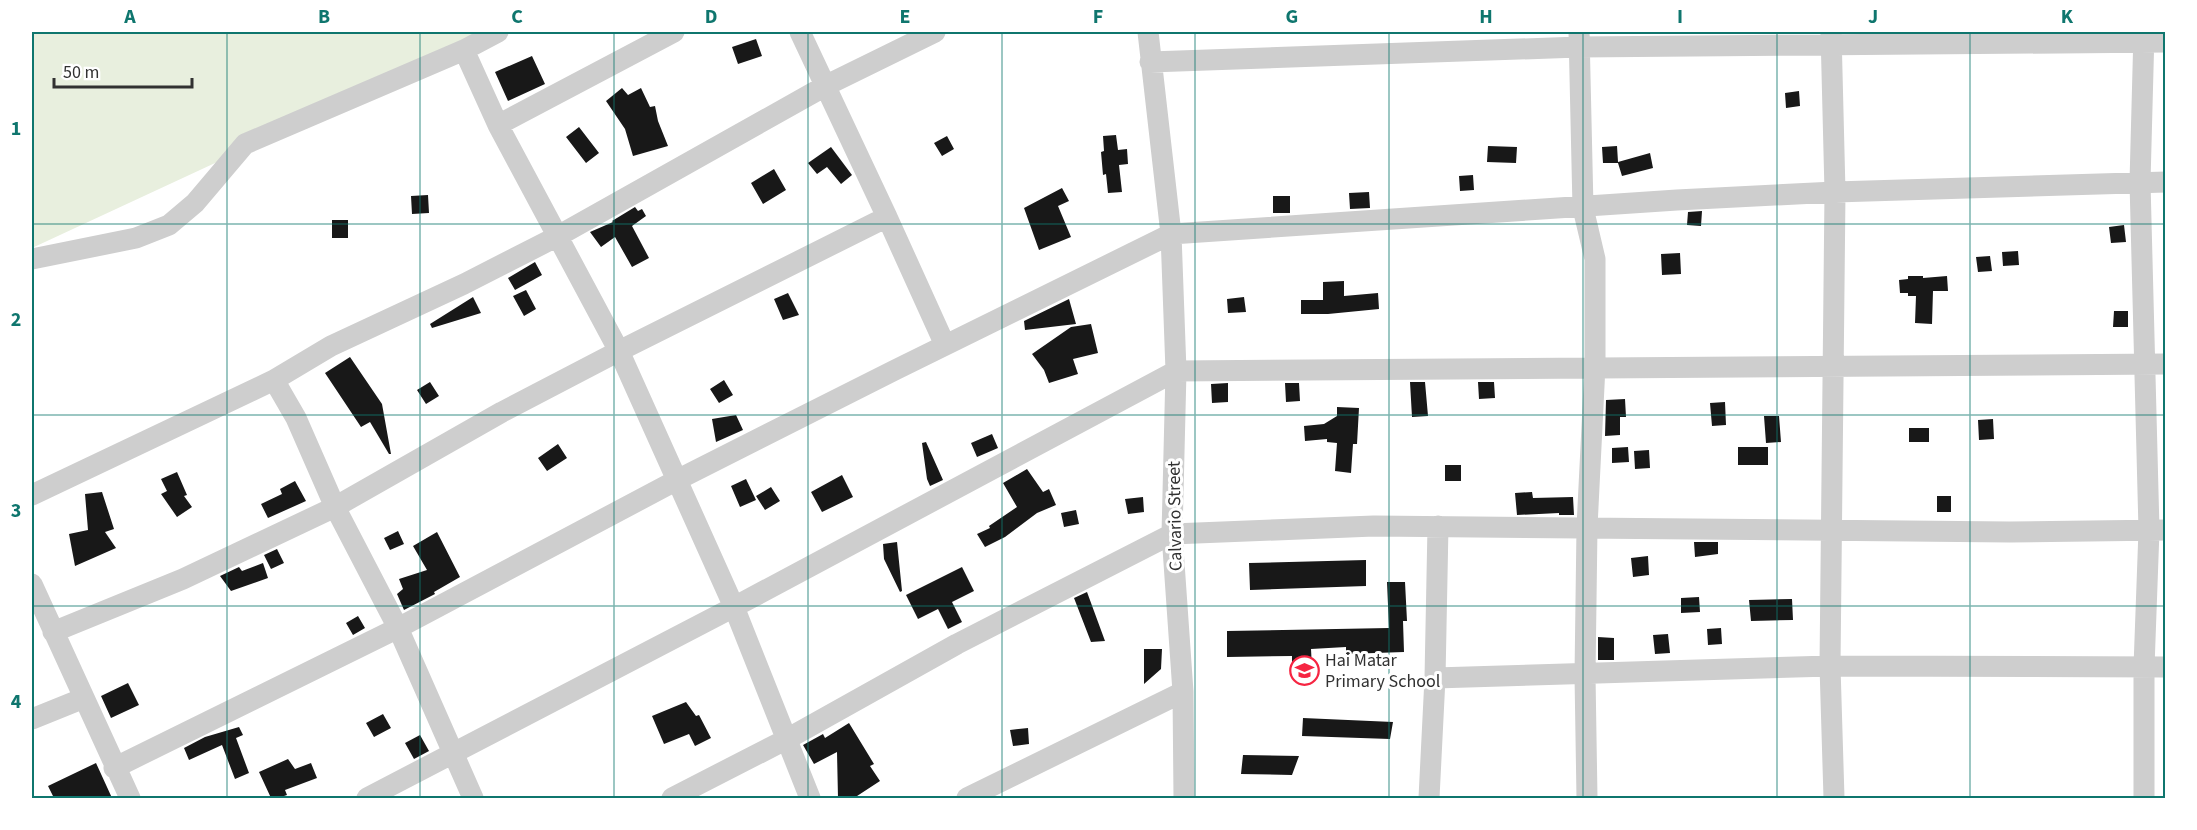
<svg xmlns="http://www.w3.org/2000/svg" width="2197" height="830" viewBox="0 0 2197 830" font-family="'Source Sans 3',sans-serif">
  <rect width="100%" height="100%" fill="#fff"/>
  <path fill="#e8efde" d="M32 32H497L32 248Z"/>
  <path fill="#181818" d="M756 39 762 56 738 64 732 47Z
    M532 56 545 84 508 101 495 72Z
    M622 88 628 95 641 88 650 107 655 106 658 121 668 146 633 156 625 129 606 101Z
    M1799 91 1800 106 1786 108 1785 93Z
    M579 127 599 153 586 163 566 137Z
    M1116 135 1118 150 1127 149 1128 164 1119 165 1122 192 1108 193 1106 174 1103 175 1101 152 1104 151 1103 136Z
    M947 136 954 149 942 156 934 143Z
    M1488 146 1517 147 1516 163 1487 162Z
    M1617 146 1618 162 1650 153 1653 168 1622 176 1618 163H1603L1602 147Z
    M831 147 852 175 841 184 827 167 817 174 808 163Z
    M774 169 786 190 763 204 751 183Z
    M1473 175 1474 190 1460 191 1459 176Z
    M1062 188 1069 201 1058 206 1071 237 1039 250 1024 208Z
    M1369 192 1370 208 1350 209 1349 193Z
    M428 195 429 213 412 214 411 196Z
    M1273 196H1290V213H1273Z
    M635 207 638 211 642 209 646 216 632 226 649 258 632 267 615 237 601 247 590 232 613 222 612 221Z
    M1702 211 1701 226 1687 225 1688 212Z
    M332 220H348V238H332Z
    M2124 225 2126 242 2111 243 2109 227Z
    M2018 251 2019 265 2003 266 2002 252Z
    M1680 253 1681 274 1662 275 1661 254Z
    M1990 256 1992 271 1978 272 1976 257Z
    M535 262 542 275 515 290 508 278Z
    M1908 276H1923V278L1947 276 1948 291H1933L1932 324 1915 323 1916 296H1908V293H1900L1899 280 1908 279Z
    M1344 281V296L1378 293 1379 309 1328 314H1301V300H1323V282Z
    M526 290 536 309 524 316 513 296Z
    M788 293 799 315 783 320 774 299Z
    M473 297 481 313 432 328 430 324Z
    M1244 297 1246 312 1228 313 1227 299Z
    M1069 299 1076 324 1025 330 1024 321Z
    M2114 311H2128V327H2113Z
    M1091 324 1098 353 1073 359 1078 374 1049 383 1044 370 1032 354 1071 327Z
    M350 357 382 404 391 454H389L370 422 361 427 325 373Z
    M724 380 733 395 719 403 710 389Z
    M430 382 439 396 426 404 417 390Z
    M1410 382H1425L1428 416 1412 417Z
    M1478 382H1494L1495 398 1479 399Z
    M1228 383V402L1212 403 1211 384Z
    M1285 383H1299L1300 401 1286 402Z
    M1625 399 1626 417H1620V435L1605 436 1606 400Z
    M1725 402 1726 425 1712 426 1710 403Z
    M1337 407 1359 408 1357 444H1353L1351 473 1335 471 1337 443 1327 442V439L1305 441 1304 426 1324 424 1337 416Z
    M736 415 743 430 716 442 712 419Z
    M1764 416H1779L1781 442 1766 443Z
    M1993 419 1994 439 1979 440 1978 420Z
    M1909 428H1929V442H1909Z
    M992 434 998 448 977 457 971 443Z
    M926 442 943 480 930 486 927 479 922 443Z
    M558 444 567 458 547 471 538 458Z
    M1628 447 1629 462 1612 463V448Z
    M1738 447H1768V465H1738Z
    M1649 450 1650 468 1635 469 1634 451Z
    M1445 465H1461V481H1445Z
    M1027 469 1043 492 1049 489 1056 505 1037 513 1005 537 985 547 977 534 990 528 989 526 1017 507 1003 483Z
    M177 472 187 495 184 496 192 507 177 517 161 494 167 491 161 479Z
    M842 475 853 497 822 512 811 492Z
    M746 479 756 500 740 507 731 486Z
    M295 481 306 501 268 518 261 504 282 494 280 489Z
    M771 487 780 501 765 510 756 496Z
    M102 492 114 529 105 532 116 548 75 566 69 534 88 530 85 494Z
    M1532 492 1533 498 1573 497 1574 515H1559V513L1517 515 1515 493Z
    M1937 496H1951V512H1937Z
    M1143 497 1144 512 1128 514 1125 499Z
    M1076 510 1079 524 1064 527 1061 513Z
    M398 531 404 544 390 550 384 538Z
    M437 532 460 577 434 592 435 594 404 610 397 594 403 589 399 579 427 570 413 546Z
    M897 542 902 591 900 592 884 559 883 544Z
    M1694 542H1718V554L1695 557Z
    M277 549 284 563 271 569 264 555Z
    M1648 556 1649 575 1633 577 1631 558Z
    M1366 560V586L1250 590 1249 563Z
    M263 563 268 578 231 591 220 576 239 567 242 571Z
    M962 567 974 591 952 602 962 622 948 629 938 609 918 619 906 595Z
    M1387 582H1405L1407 621H1403L1404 652 1346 654V647L1311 649 1312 668H1292V656L1227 657V631L1389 628Z
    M1087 592 1105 641 1091 642 1074 598Z
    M1699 597 1700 612 1681 613V598Z
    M1792 599 1793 620 1751 621 1749 600Z
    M358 616 365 628 353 635 346 623Z
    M1721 628 1722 644 1708 645 1707 629Z
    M1668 634 1670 653 1655 654 1653 635Z
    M1598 637 1614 638V660H1598Z
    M1144 649H1162L1161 669 1144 684Z
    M128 683 139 705 111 718 101 696Z
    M686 702 696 716 699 715 711 738 695 746 689 734 664 744 652 716Z
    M383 714 391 728 374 737 366 723Z
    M1303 718 1393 722 1390 739 1302 736Z
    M849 723 874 764 870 766 880 781 854 798H838L837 752 814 764 803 745 823 734 825 738Z
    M239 727 243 735 236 738 249 773 235 779 222 745 189 760 184 748 205 737Z
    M1028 728 1029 744 1013 746 1010 730Z
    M420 735 429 751 414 759 405 743Z
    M1243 755 1299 756 1292 775 1241 774Z
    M288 759 295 769 311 763 317 778 285 790 287 795 278 798H271L259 772Z
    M96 763 112 798H54L48 786Z"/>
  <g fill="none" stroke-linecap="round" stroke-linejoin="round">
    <path stroke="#cecece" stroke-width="21" d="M1148 32 1171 234 1176 371 1172 534 1183 692 1184 798
      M1579 32 1583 208 1595 259V366L1587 527 1585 675 1587 798
      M1831 32 1835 192 1830 666 1834 798
      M464 50 498 125 619 351 734 607 810 798
      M1150 62 1579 47 2166 42
      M498 125 674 32
      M887 217 945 345
      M32 259 136 238 169 225 195 203 245 144 464 50 498 32
      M32 495 274 380
      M32 584 130 798
      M53 632 183 579 335 507 502 412 619 351 887 217 800 32
      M1435 678 1830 666 2166 667
      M32 719 84 698
      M114 768 398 628 677 480 895 370 1171 234 1677 200 1835 192 2166 182
      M367 798 734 607 1176 371 2166 364
      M473 798 398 628 335 507 296 418 274 380 331 346 464 284 558 236 827 85 935 32
      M672 798 787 739 957 644 1172 534 1374 526 2010 532 2166 530
      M967 798 1183 692
      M1429 798 1435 678 1438 526
      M2144 798V667L2149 530 2140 182 2144 32"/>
  </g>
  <path fill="none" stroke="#0f766e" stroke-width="1.5" stroke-opacity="0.55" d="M227 32V798M420 32V798M614 32V798M808 32V798M1002 32V798M1195 32V798M1389 32V798M1583 32V798M1777 32V798M1970 32V798M32 224H2166M32 415H2166M32 606H2166"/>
  <defs>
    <symbol id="school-ring" viewBox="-11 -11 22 22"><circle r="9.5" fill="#fff" stroke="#f62542" stroke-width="1.5"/><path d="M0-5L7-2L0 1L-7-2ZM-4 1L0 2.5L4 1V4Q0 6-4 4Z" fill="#f62542"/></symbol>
  </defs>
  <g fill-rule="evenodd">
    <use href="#school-ring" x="1288" y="654" width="33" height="33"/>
  </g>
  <g text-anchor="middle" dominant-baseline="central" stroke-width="6" stroke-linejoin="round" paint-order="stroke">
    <g font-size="18" fill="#313131" stroke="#fff">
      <text transform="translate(1175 516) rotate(-91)">Calvario Street</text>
    </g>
    <g font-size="18" fill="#313131" stroke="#fff" text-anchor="start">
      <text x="1325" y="660">Hai Matar<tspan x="1325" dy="21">Primary School</tspan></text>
    </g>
  </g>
  <rect width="2197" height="830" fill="none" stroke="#ffffff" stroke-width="66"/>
  <path d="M54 78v9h138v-9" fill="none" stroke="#313131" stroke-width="3"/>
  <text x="63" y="78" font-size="18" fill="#313131" stroke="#ffffff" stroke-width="4.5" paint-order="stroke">50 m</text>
  <rect x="33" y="33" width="2131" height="764" fill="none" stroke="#0f766e" stroke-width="2"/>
  <g font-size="20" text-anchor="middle" font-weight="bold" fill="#0f766e">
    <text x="130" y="23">A</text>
    <text x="324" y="23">B</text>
    <text x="517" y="23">C</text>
    <text x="711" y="23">D</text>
    <text x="905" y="23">E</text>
    <text x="1098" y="23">F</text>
    <text x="1292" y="23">G</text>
    <text x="1486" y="23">H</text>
    <text x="1680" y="23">I</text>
    <text x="1873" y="23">J</text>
    <text x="2067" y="23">K</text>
    <text x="16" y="135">1</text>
    <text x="16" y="326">2</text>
    <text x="16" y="517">3</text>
    <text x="16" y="708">4</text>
  </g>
</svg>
